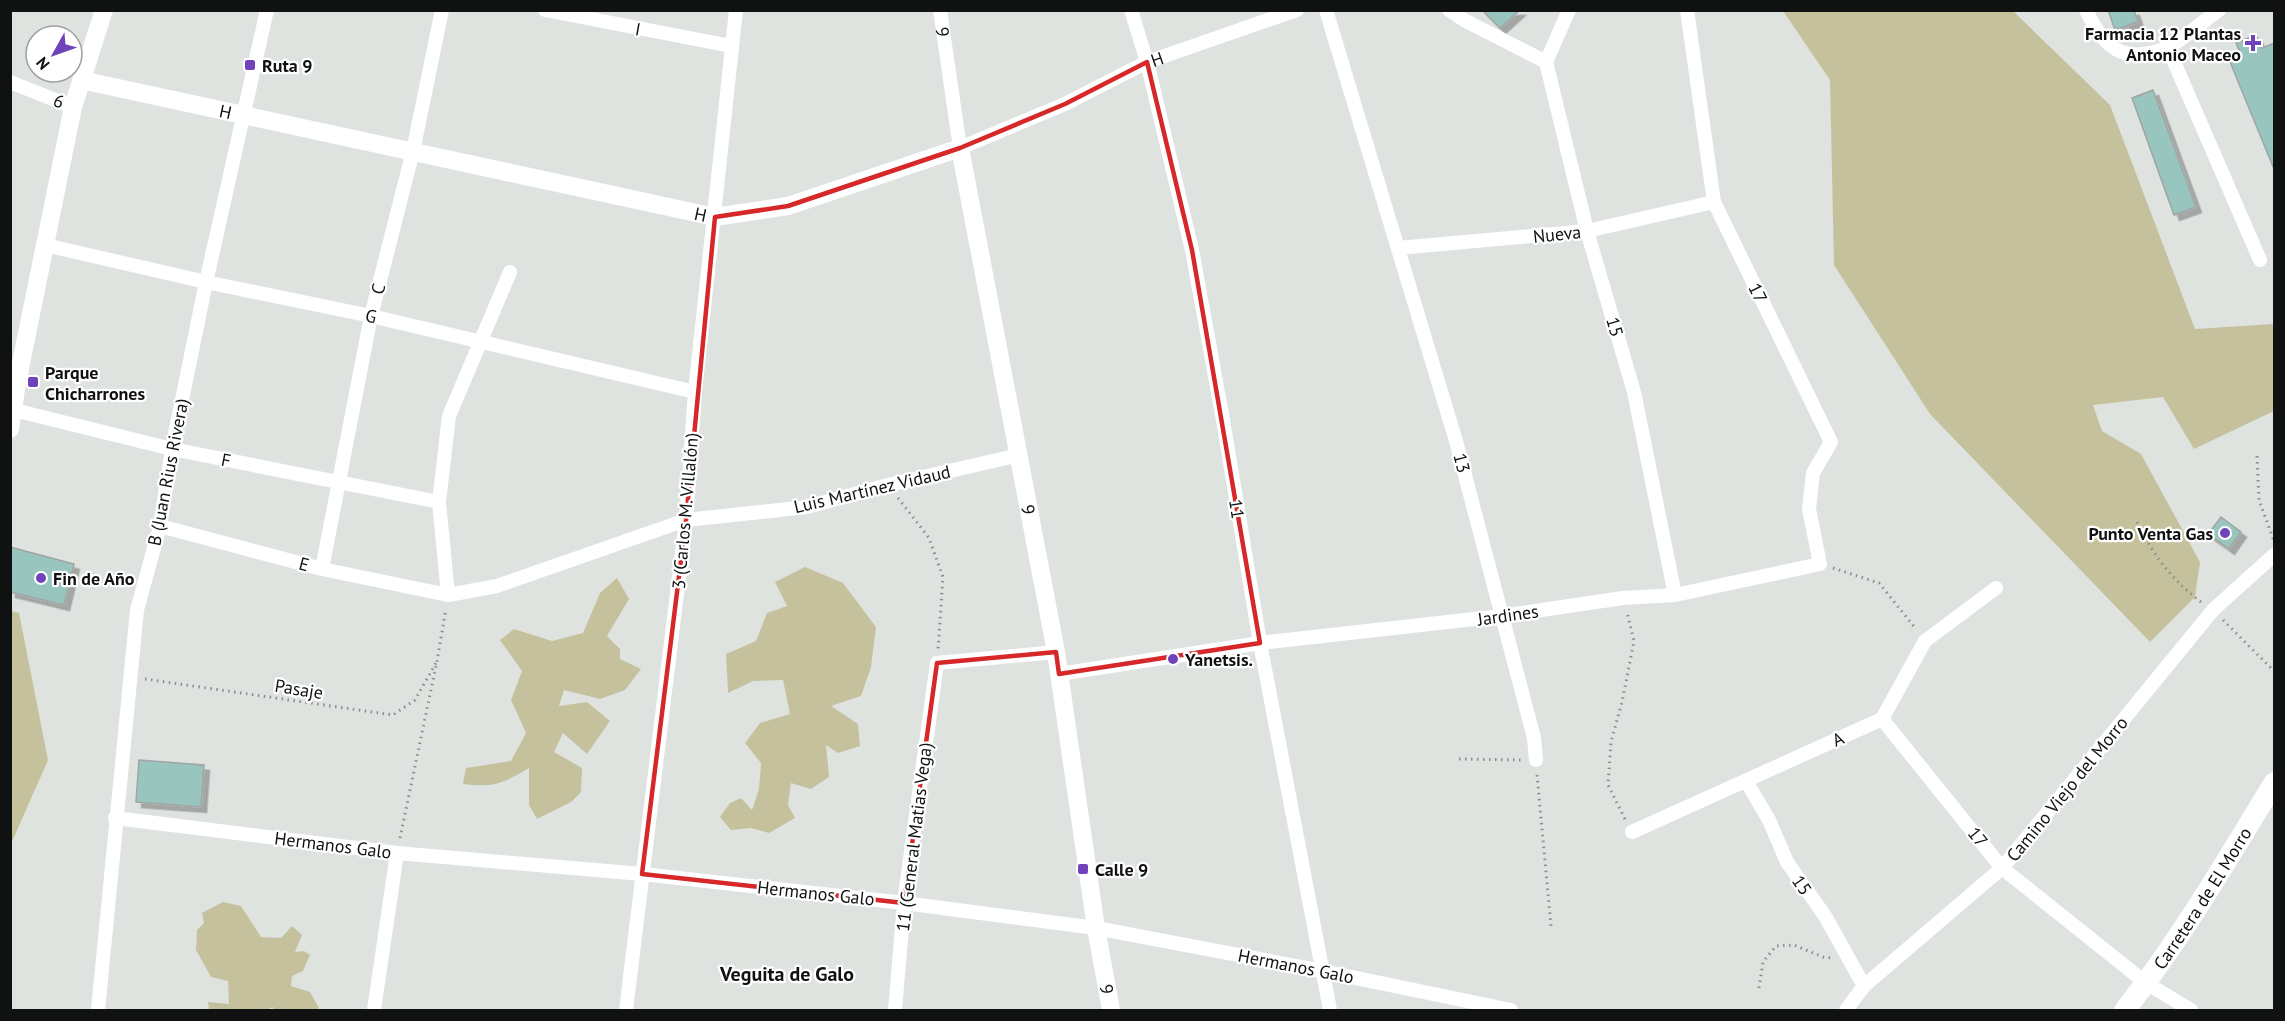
<svg xmlns="http://www.w3.org/2000/svg" width="2285" height="1021" viewBox="0 0 2285 1021" font-family="'PT Sans',sans-serif">
  <defs>
    <filter id="shadow"><feDropShadow dx="5.5" dy="5.5" stdDeviation="0" flood-color="#0004"/></filter>
  </defs>
  <rect width="100%" height="100%" fill="#dfe3e0"/>
  <path fill="#c6c19d" d="M1783 11H2013L2110 105 2195 329 2274 324V411L2194 449 2163 397 2093 405 2102 431 2141 454 2200 562 2195 597 2150 642 1930 414 1834 265 1830 80Z
    M805 567 843 583 876 627 871 667 861 696 831 706 858 724 860 746 838 753 826 745 829 777 811 789 791 783 788 805 795 818 769 833 751 828 731 830 720 817 730 803 741 798 752 810 759 789 761 763 745 743 760 723 790 714 783 680 753 681 728 693 726 654 756 641 767 613 787 606 775 582Z
    M617 578 629 599 607 636 620 649V659L641 669 625 690 600 699 564 690 559 706 587 702 610 721 587 754 563 733 554 752 582 768 581 792 571 802 537 819 529 805V768C503 783 494 788 463 784L466 768 511 761 526 733 511 700 522 671 500 640 514 629 552 641 583 633 600 593Z
    M11 611 19 613 48 760 11 844Z
    M223 902 241 906 261 937 281 938 292 926 302 935 295 952 304 951 310 955 303 971 292 976 291 986 310 992 319 1008 318 1010H273V1007L266 1010H209L208 1002 229 1004 228 981 211 977 196 950 197 930 204 923 202 913Z"/>
  <path fill="#98c5be" stroke="#a0a4a4" stroke-width="1.5" filter="url(#shadow)" d="M1482 10H1520L1500 28Z
    M2108 10H2134L2138 22 2115 30Z
    M2256 35 2262 48 2274 43V169L2230 62 2242 57 2236 43Z
    M2153 90 2196 207 2174 215 2132 98Z
    M2221 517 2241 532 2229 549 2208 534Z
    M10 547 74 564 64 605 10 592Z
    M139 760 204 765 201 807 136 802Z"/>
  <g fill="none" stroke-linecap="round" stroke-linejoin="round">
    <path stroke="#8a8e8b" stroke-width="3" stroke-dasharray="1.5 4.5" stroke-linecap="butt" d="M2257 456 2259 500 2274 541
      M898 498 929 538 943 577 938 650
      M2137 522C2152 554 2173 581 2201 602
      M1833 568 1879 583 1916 629
      M2223 620 2274 671
      M145 679 393 715 415 700 437 661
      M1459 759 1523 760
      M1537 775 1551 926
      M1625 819 1608 785 1611 742 1622 702 1634 641 1627 612
      M400 838 437 661 446 609
      M1759 988 1763 962 1776 946 1794 945 1823 957 1832 958"/>
    <g stroke="#fff" stroke-width="14">
      <path d="M545 10 731 46"/>
      <path id="s1" d="M940 10 960 148 1065 104 1147 62 1297 10"/>
      <path d="M1131 10 1147 62 1192 250 1223 420 1260 643 1330 1010"/>
      <path d="M1326 10 1456 441 1534 738 1536 760"/>
      <path d="M1449 10 1464 20 1546 62 1569 10"/>
      <path d="M2086 10C2104 48 2123 65 2166 48 2178 44 2206 19 2219 10"/>
      <path d="M2168 48 2260 260"/>
      <path d="M1546 62 1587 231 1634 392 1675 595"/>
      <path d="M10 82 73 107"/>
      <path d="M45 245 206 282 371 316 695 392"/>
      <path d="M1398 248 1587 231 1714 202"/>
      <path d="M14 410 172 449 439 502"/>
      <path d="M160 526 322 569 448 595 497 586 686 520 807 507 888 485 1019 455"/>
      <path d="M322 569 371 316 413 151 442 10"/>
      <path d="M448 595 439 502 449 416 510 272"/>
      <path d="M1059 674 1260 643 1501 616 1623 598 1675 595 1820 564 1809 509 1813 473 1831 442 1714 202 1687 10"/>
      <path d="M1882 719 2002 868 2146 983 2191 1010"/>
      <path d="M1746 781 1769 820 1787 862 1825 916 1864 986"/>
      <path d="M115 818 397 853 642 874 904 903 1096 928 1322 971 1511 1010"/>
      <path d="M1632 832 1882 719 1925 641 1996 588"/>
      <path d="M98 1010 137 610 160 526 172 449 206 282 267 10"/>
      <path d="M374 1010 397 853"/>
      <path d="M626 1010 686 520 695 392 736 10"/>
      <path d="M895 1010 904 903 937 663 1056 652"/>
      <path d="M1846 1010 1864 986 2002 868 2213 610 2274 555"/>
    </g>
    <g stroke="#fff" stroke-width="18">
      <path id="s2" d="M81 80 715 217 788 206 960 148 1056 652 1096 928 1111 1010"/>
      <path d="M10 429 17 383 73 107 104 10"/>
    </g>
    <path stroke="#fff" stroke-width="21" id="s3" d="M2125 1010C2181 939 2227 860 2274 783"/>
  </g>
  <path fill="none" stroke="#d62828" stroke-width="4.5" stroke-linejoin="round" d="M1147 62 1192 250 1260 643 1059 674 1056 652 937 663 904 903 642 874 686 520 715 217 788 206 960 148 1065 104Z"/>
  <g fill="#7043bb" stroke="#fff" stroke-width="2">
    <path d="M2250 34h6v6h6v6h-6v6h-6v-6h-6v-6h6z"/>
    <rect x="244" y="59" width="12" height="12" rx="3"/>
    <rect x="27" y="376" width="12" height="12" rx="3"/>
    <circle cx="2225" cy="533" r="6"/>
    <circle cx="41" cy="578" r="6"/>
    <circle cx="1173" cy="659" r="6"/>
    <rect x="1077" y="863" width="12" height="12" rx="3"/>
  </g>
  <g text-anchor="middle" dominant-baseline="central" stroke-width="4.5" stroke-linejoin="round" paint-order="stroke">
    <g font-size="18" fill="#101211" stroke="#fff">
      <text transform="translate(638 29) rotate(10)">I</text>
      <text stroke="none"><textPath href="#s1" startOffset="22">9</textPath></text>
      <text stroke="none"><textPath href="#s1" startOffset="356">H</textPath></text>
      <text transform="translate(59 101) rotate(21)">6</text>
      <text stroke="none"><textPath href="#s2" startOffset="148">H</textPath></text>
      <text stroke="none"><textPath href="#s2" startOffset="634">H</textPath></text>
      <text transform="translate(1557 234) rotate(-6)">Nueva</text>
      <text transform="translate(378 289) rotate(-76)">C</text>
      <text transform="translate(1758 293) rotate(64)">17</text>
      <text transform="translate(371 316) rotate(13)">G</text>
      <text transform="translate(1615 327) rotate(74)">15</text>
      <text transform="translate(226 460) rotate(11)">F</text>
      <text transform="translate(1462 463) rotate(76)">13</text>
      <text transform="translate(168 472) rotate(-79)">B (Juan Rius Rivera)</text>
      <text transform="translate(872 489) rotate(-13)">Luis Martínez Vidaud</text>
      <text transform="translate(1237 509) rotate(81)">11</text>
      <text stroke="none"><textPath href="#s2" startOffset="1272">9</textPath></text>
      <text transform="translate(685 511) rotate(-85)">3 (Carlos M. Villalón)</text>
      <text transform="translate(304 564) rotate(15)">E</text>
      <text transform="translate(1508 615) rotate(-8)">Jardines</text>
      <text transform="translate(299 689) rotate(9)">Pasaje</text>
      <text transform="translate(1838 739) rotate(-24)">A</text>
      <text transform="translate(2067 789) rotate(-51)">Camino Viejo del Morro</text>
      <text transform="translate(914 837) rotate(-83)">11 (General Matias Vega)</text>
      <text transform="translate(1978 837) rotate(51)">17</text>
      <text transform="translate(333 845) rotate(7)">Hermanos Galo</text>
      <text transform="translate(1802 885) rotate(55)">15</text>
      <text transform="translate(816 893) rotate(6)">Hermanos Galo</text>
      <text stroke="none"><textPath href="#s3" startOffset="136">Carretera de El Morro</textPath></text>
      <text transform="translate(1296 966) rotate(11)">Hermanos Galo</text>
      <text stroke="none"><textPath href="#s2" startOffset="1758">9</textPath></text>
    </g>
    <g font-size="18" font-weight="bold" fill="#101211" stroke="#fff" text-anchor="start">
      <text x="2241" y="33" text-anchor="end">Farmacia 12 Plantas<tspan x="2241" dy="21">Antonio Maceo</tspan></text>
      <text x="262" y="65">Ruta 9</text>
      <text x="45" y="372">Parque<tspan x="45" dy="21">Chicharrones</tspan></text>
      <text x="2213" y="533" text-anchor="end">Punto Venta Gas</text>
      <text x="53" y="578">Fin de Año</text>
      <text x="1185" y="659">Yanetsis.</text>
      <text x="1095" y="869">Calle 9</text>
    </g>
    <g font-size="20" font-weight="bold" fill="#101211" stroke="#fff">
      <text x="787" y="974">Veguita de Galo</text>
    </g>
  </g>
  <rect width="2285" height="1021" fill="none" stroke="#101211" stroke-width="24"/>
  <g transform="translate(54 54) rotate(230)"><circle r="28" fill="#ffffff" stroke="#9fa0a0" stroke-width="1.5"/>
  <path d="M0-4.5L10 22L0 15L-10 22Z" fill="#7043bb"/>
  <text y="-9" font-size="16" font-weight="bold" text-anchor="middle" fill="#101211">N</text>
  </g>
</svg>
